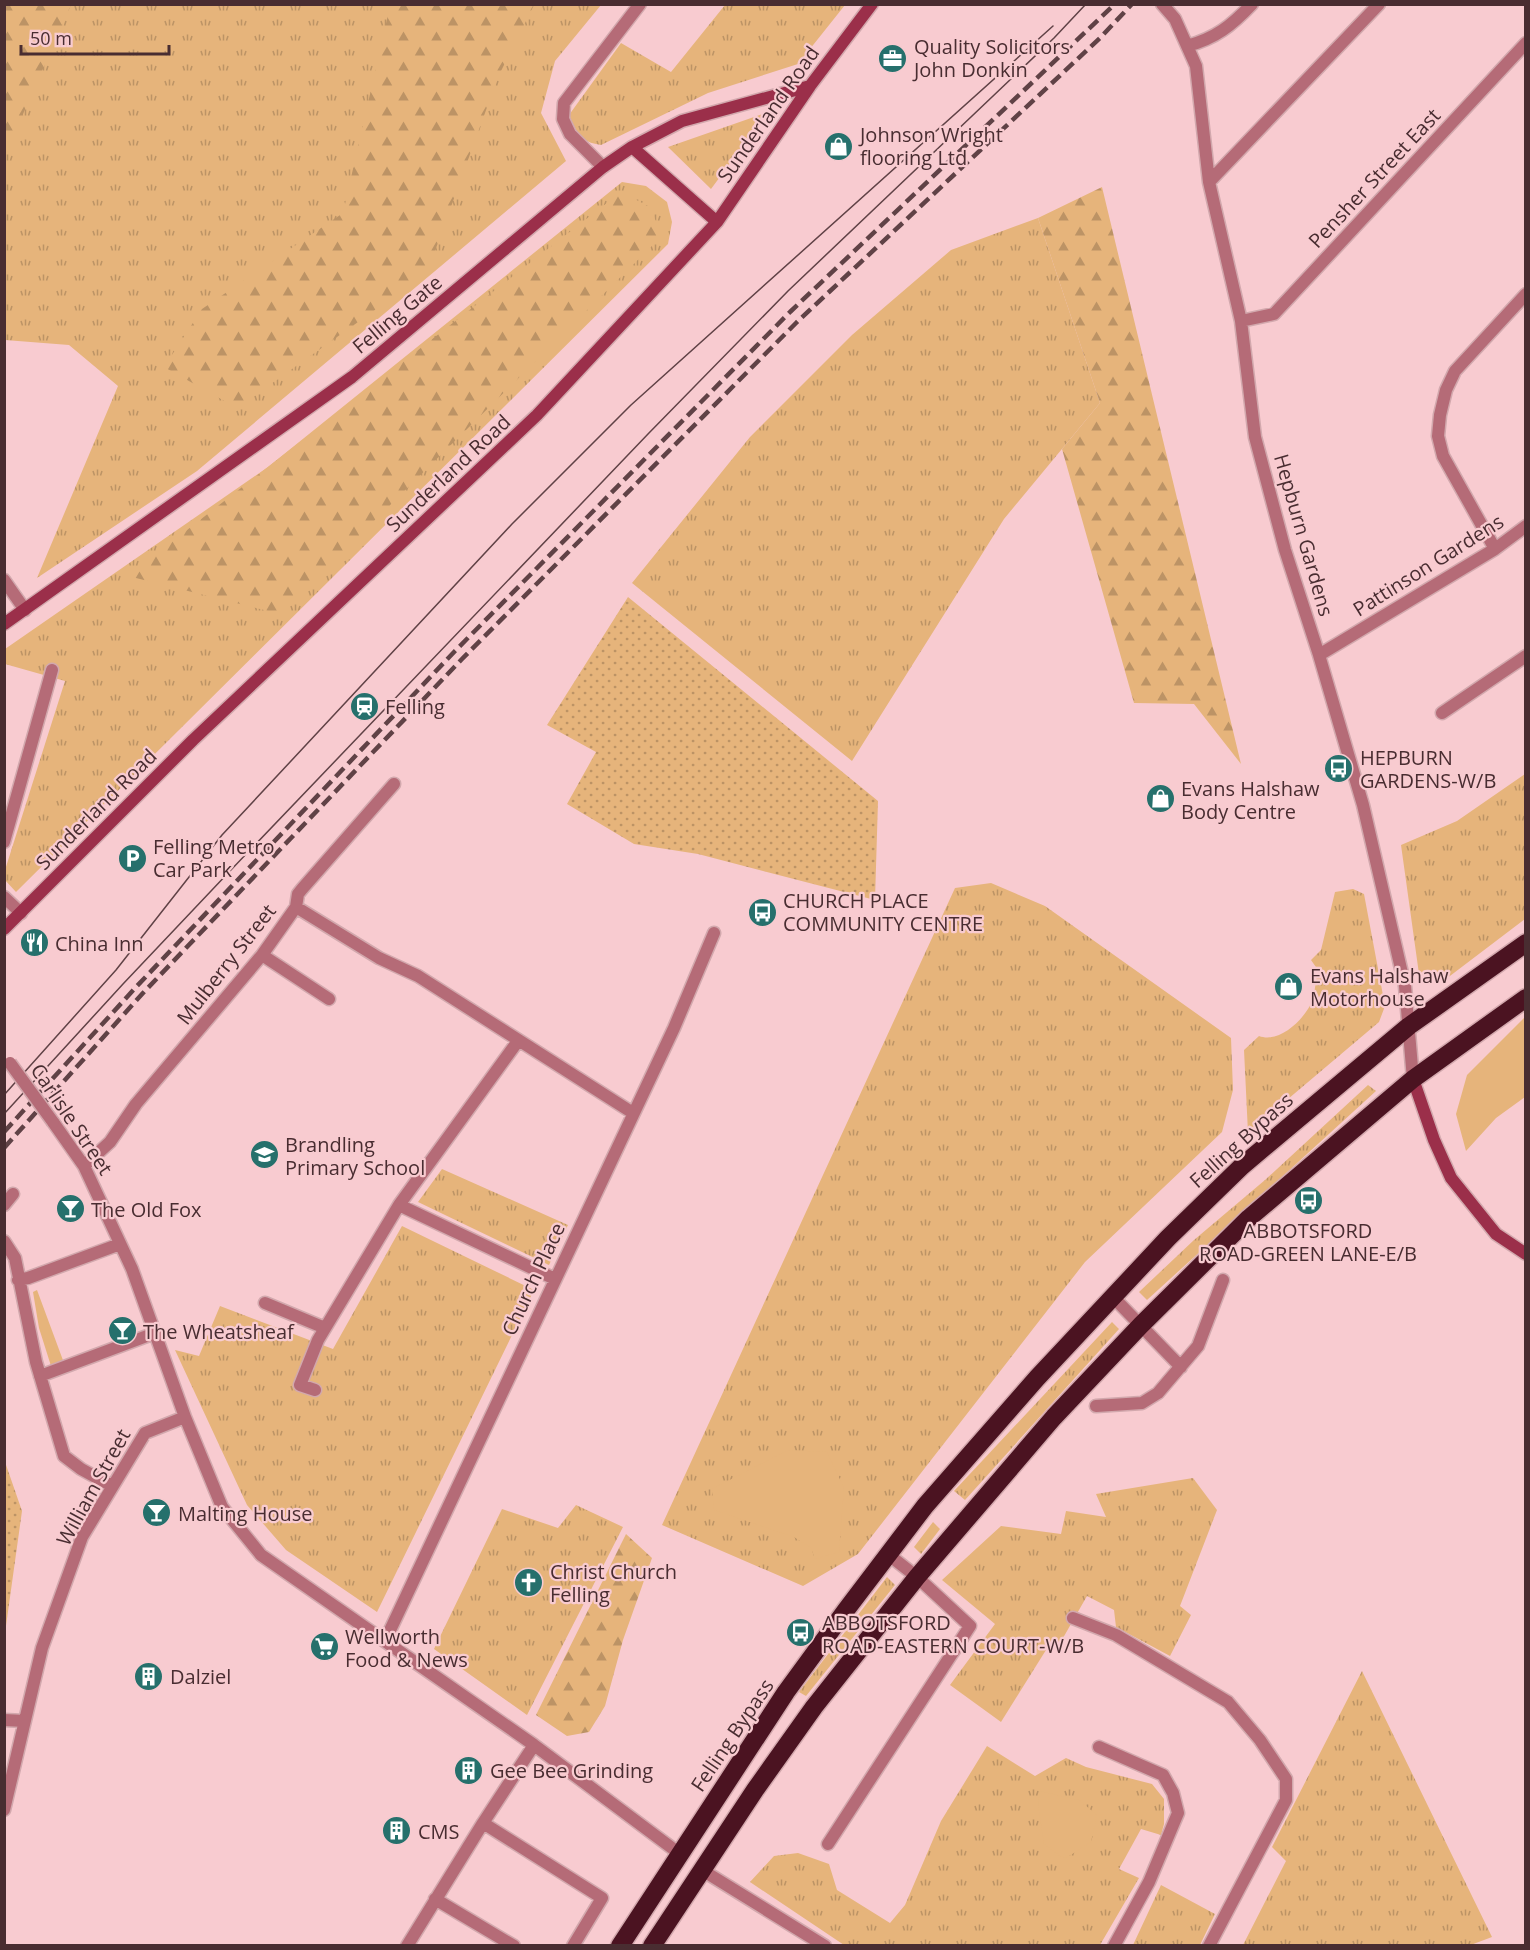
<svg xmlns="http://www.w3.org/2000/svg" width="1530" height="1950" viewBox="0 0 1530 1950" font-family="'Open Sans',sans-serif">
  <defs>
    <pattern id="grass-tufts" width="24" height="20" patternUnits="userSpaceOnUse" patternTransform="scale(1.5)"><rect width="24" height="20" fill="#e6b47b"/><path d="M3 7l-1-3M5 7V3M7 7l1-3M15 17l-1-3M17 17v-4M19 17l1-3" fill="none" stroke="#bc9365"/></pattern>
    <pattern id="forest-firs" width="22" height="20" patternUnits="userSpaceOnUse" patternTransform="scale(1.5)"><rect width="22" height="20" fill="#e6b47b"/><path d="M5 1l3.5 6h-7zM16 11l3.5 6h-7z" fill="#bc9365"/></pattern>
    <pattern id="garden-dots" width="8" height="8" patternUnits="userSpaceOnUse" patternTransform="scale(1.5)"><rect width="8" height="8" fill="#e6b47b"/><path d="M2 2h.1M6 6h.1" fill="none" stroke="#bc9365" stroke-width="1.8" stroke-linecap="round"/></pattern>
  </defs>
  <rect width="100%" height="100%" fill="#f8cbd0"/>
  <path fill="url(#grass-tufts)" d="M4 5H601L555 61 541 113 566 161 197 471 37 578 118 386 69 345 5 340Z
    M725 5H845L798 64 708 93 601 145C580 142 577 133 569 115L621 43 671 72Z
    M768 112 711 189 668 147Z
    M622 182 646 186 667 202 672 222 668 244 16 892 4 879 5 870 65 681 5 664V649L268 467Z
    M1038 218 1100 403 1004 519 852 761 632 583 750 437 852 335 951 250Z
    M1525 774V919L1442 982 1419 974 1401 845 1457 821Z
    M991 883 1045 906 1231 1038 1233 1090 1222 1132 1085 1262 858 1554 803 1586 662 1525 955 888Z
    M1353 889 1364 894 1385 1006 1379 1022 1248 1133 1244 1050 1259 1036C1280 1044 1306 1018 1313 999 1315 990 1316 979 1318 970L1311 960 1321 950 1335 892Z
    M1368 1085 1376 1091 1147 1300 1139 1292 1194 1240 1265 1180Z
    M442 1169 568 1225 549 1265 418 1202Z
    M402 1226 534 1290 377 1612 286 1550 247 1505 175 1350 199 1356 220 1306 333 1349Z
    M1112 1322 1119 1329 965 1500 954 1491Z
    M1193 1478 1217 1510 1180 1606 1191 1615 1170 1656 1116 1627 1114 1610 1087 1596 1059 1645 1051 1642 1001 1722 950 1685 995 1624 942 1580 1001 1526 1061 1534 1066 1511 1106 1517 1096 1494Z
    M576 1505 623 1527 527 1715 434 1649 502 1509 558 1528Z
    M933 1522 940 1529 921 1554 914 1547Z
    M887 1577 895 1585 806 1696 799 1692Z
    M1362 1671 1492 1937 1468 1946 1243 1945 1286 1861 1272 1847Z
    M987 1746 1035 1776 1066 1758 1086 1767 1152 1784 1164 1799V1824L1161 1835 1141 1829 1119 1869 1139 1878 1100 1945H844L750 1882 774 1856 798 1853 829 1864 837 1890 890 1923 905 1905 941 1821Z
    M1161 1885 1215 1914 1200 1945H1133Z"/>
  <path fill="url(#forest-firs)" d="M5 4 71 5 5 155 4 5Z
    M394 4 534 5 498 77 427 273 237 408 164 367 202 309 343 213 390 6Z
    M1102 187 1241 764 1194 704 1134 703 1062 449 1100 403 1038 218Z
    M621 192 650 207 662 236 280 614 128 576Z
    M626 1534 652 1558 623 1640 605 1706 589 1732 567 1736 536 1715Z"/>
  <path fill="#e6b47b" d="M1525 1017V1097L1496 1118 1466 1151 1456 1114 1467 1075Z
    M37 1290 64 1363 51 1366 39 1328 33 1292Z
    M788 1450 827 1452 844 1488 839 1552 815 1559 811 1548 794 1537 714 1510 712 1489Z
    M1040 1791 1079 1800 1097 1815 1091 1842 1066 1858 1060 1856 1044 1844 1038 1804Z"/>
  <path fill="url(#garden-dots)" d="M628 597 878 801 875 900 698 854 634 844 567 804 596 752 547 725Z
    M5 1462 22 1511 5 1633Z"/>
  <g fill="none" stroke-linecap="round" stroke-linejoin="round">
    <defs>
      <path id="street" d="M1162 4 1175 19 1196 66 1209 182 1241 321 1255 437 1285 550 1319 655 1363 805 1405 986 1413 1079
        M1187 46C1216 38 1231 26 1252 4
        M603 167 570 134 563 119 564 103 640 4
        M1209 182 1379 4
        M1241 321 1274 314 1526 43
        M1495 549 1443 456 1438 436 1440 415 1446 390 1455 371 1526 294
        M4 580 25 610
        M1319 655 1495 549 1526 526
        M1442 713 1526 656
        M4 842 52 670
        M4 897 21 913
        M296 907 379 958 418 976 633 1113
        M262 955 329 999
        M53 1122 84 1166 132 1269 185 1417 222 1507 261 1555 534 1745 680 1854
        M84 1166 110 1142 136 1104 262 955 296 907 298 894 302 889 394 784
        M4 1205 13 1194
        M399 1205 555 1279
        M4 1241 15 1258 36 1362 64 1456 81 1469 112 1486
        M18 1280 28 1278 120 1244
        M1113 1297 1181 1367
        M265 1303 325 1328
        M40 1376 155 1333
        M315 1390 300 1385 318 1340 399 1205 518 1041
        M1096 1406 1142 1403 1158 1393 1198 1346 1223 1280
        M1073 1618 1116 1635 1228 1702 1260 1740 1286 1779V1800L1209 1946
        M385 1641 674 1028 714 933
        M4 1720 25 1721
        M1099 1747 1163 1775 1173 1793 1178 1813 1149 1882 1114 1946
        M4 1810 42 1648 82 1537 145 1433 185 1417
        M483 1823 602 1898 573 1946
        M828 1844 970 1626 917 1577 889 1555
        M702 1870 825 1946
        M435 1899 514 1946
        M407 1946 483 1823 534 1745"/>
      <path id="secondary" d="M632 147 717 222
        M4 624 352 377 603 167 632 147 682 121 810 86
        M4 929 193 740 537 415 717 222 810 86 872 4
        M1413 1079 1434 1140 1451 1178 1496 1234 1526 1254"/>
      <path id="highway" d="M620 1946 786 1692 846 1610 925 1506 1037 1378 1168 1238 1242 1166 1409 1026 1526 943
        M652 1946 755 1790 814 1707 917 1577 1054 1417 1141 1325 1249 1218 1413 1079 1526 998"/>
    </defs>
    <use href="#street" stroke="#d2a8ad" stroke-width="15"/>
    <use href="#secondary" stroke="#d2a8ad" stroke-width="15"/>
    <use href="#highway" stroke="#d2a8ad" stroke-width="21"/>
    <use href="#street" stroke="#b56b77" stroke-width="12"/>
    <use href="#secondary" stroke="#9b2f4a" stroke-width="12"/>
    <use href="#highway" stroke="#4b1321" stroke-width="18"/>
    <path stroke="#604246" stroke-width="1.5" d="M4 1095 116 970 222 835 512 524 631 405 1053 26
      M4 1114 123 984 229 872 648 434 788 291 1054 38 1086 4"/>
    <path stroke="#604246" stroke-width="4.5" stroke-dasharray="12 6" stroke-linecap="butt" d="M4 1132 137 986 455 651 790 312 1115 4
      M4 1148 143 993 462 659 797 322 1100 38 1132 4"/>
    <defs>
      <path id="street-bridge" d="M10 1063 53 1122"/>
    </defs>
    <use href="#street-bridge" stroke="#d2a8ad" stroke-width="15" stroke-linecap="butt"/>
    <use href="#street-bridge" stroke="#b56b77" stroke-width="12"/>
  </g>
  <defs>
    <symbol id="office-disc" viewBox="-11 -11 22 22"><circle r="9.5" fill="#26706c" stroke="#f8cbd0"/><path d="M-6-3h4V-5.5h4V-3h4V5H-6ZM-1-4.5V-3h2v-1.5ZM-6 0V1H6V0Z" fill="#fff"/></symbol>
    <symbol id="shop-disc" viewBox="-11 -11 22 22"><circle r="9.5" fill="#26706c" stroke="#f8cbd0"/><path d="M-5-2.5h2.3a2.7 3.5 0 0 1 5.4 0H5L5.5 6h-11ZM-1.5-2.5h3a1.5 2.3 0 0 0-3 0Z" fill="#fff"/></symbol>
    <symbol id="station-disc" viewBox="-11 -11 22 22"><circle r="9.5" fill="#26706c" stroke="#f8cbd0"/><path d="M-3-6H3Q5-6 5-4V2Q5 4 3 4L4.5 6H3L1.5 4h-3L-3 6H-4.5L-3 4Q-5 4-5 2V-4Q-5-6-3-6ZM-3.5-4v3h7v-3ZM-3.5 1v1.5H-2V1ZM2 1v1.5H3.5V1Z" fill="#fff"/></symbol>
    <symbol id="bus-disc" viewBox="-11 -11 22 22"><circle r="9.5" fill="#26706c" stroke="#f8cbd0"/><path d="M-5-6H5V4H4V6H2V4H-2V6H-4V4H-5ZM-3.5-4V0h7V-4ZM-3.5 1.2v1.5H-2V1.2ZM2 1.2v1.5H3.5V1.2Z" fill="#fff"/></symbol>
    <symbol id="parking-disc" viewBox="-11 -11 22 22"><circle r="9.5" fill="#26706c" stroke="#f8cbd0"/><path d="M-3.5-5.5H1a3.5 3.5 0 0 1 0 7H-1V5.5H-3.5ZM-1-3.4V-.6H.8a1.4 1.4 0 0 0 0-2.8Z" fill="#fff"/></symbol>
    <symbol id="restaurant-disc" viewBox="-11 -11 22 22"><circle r="9.5" fill="#26706c" stroke="#f8cbd0"/><path d="M-5-6h1v4h1v-4h1v4h1v-4h1v5L-1.5 .5V6h-2V.5L-5-1ZM5-6V6H3V1.5H1.5Q1.5-4 5-6Z" fill="#fff"/></symbol>
    <symbol id="school-disc" viewBox="-11 -11 22 22"><circle r="9.5" fill="#26706c" stroke="#f8cbd0"/><path d="M0-5L7-2L0 1L-7-2ZM-4 1L0 2.5L4 1V4Q0 6-4 4Z" fill="#fff"/></symbol>
    <symbol id="bar-disc" viewBox="-11 -11 22 22"><circle r="9.5" fill="#26706c" stroke="#f8cbd0"/><path d="M-6-5H6L.8 .8V4.5H3.5V6h-7V4.5H-.8V.8Z" fill="#fff"/></symbol>
    <symbol id="church-disc" viewBox="-11 -11 22 22"><circle r="9.5" fill="#26706c" stroke="#f8cbd0"/><path d="M-1.2-6h2.4v3.5h3.3v2.4h-3.3V6h-2.4V-.1h-3.3v-2.4h3.3Z" fill="#fff"/></symbol>
    <symbol id="supermarket-disc" viewBox="-11 -11 22 22"><circle r="9.5" fill="#26706c" stroke="#f8cbd0"/><path d="M-6-5.5h2.5l.6 2H6L4.5 2H-2.5L-4.4-4H-6ZM-1.5 3.2a1.3 1.3 0 1 0 .1 0ZM3 3.2a1.3 1.3 0 1 0 .1 0Z" fill="#fff"/></symbol>
    <symbol id="building-disc" viewBox="-11 -11 22 22"><circle r="9.5" fill="#26706c" stroke="#f8cbd0"/><path d="M-4-6H4V6H1V3H-1V6H-4ZM-2.5-4.3h1.7v1.8h-1.7ZM.8-4.3h1.7v1.8H.8ZM-2.5-1h1.7V.8h-1.7ZM.8-1h1.7V.8H.8Z" fill="#fff"/></symbol>
  </defs>
  <g fill-rule="evenodd">
    <use href="#office-disc" x="876" y="42" width="33" height="33"/>
    <use href="#shop-disc" x="822" y="130" width="33" height="33"/>
    <use href="#station-disc" x="348" y="690" width="33" height="33"/>
    <use href="#bus-disc" x="1322" y="752" width="33" height="33"/>
    <use href="#shop-disc" x="1144" y="782" width="33" height="33"/>
    <use href="#parking-disc" x="116" y="842" width="33" height="33"/>
    <use href="#bus-disc" x="746" y="896" width="33" height="33"/>
    <use href="#restaurant-disc" x="18" y="926" width="33" height="33"/>
    <use href="#shop-disc" x="1272" y="970" width="33" height="33"/>
    <use href="#school-disc" x="248" y="1138" width="33" height="33"/>
    <use href="#bus-disc" x="1292" y="1184" width="33" height="33"/>
    <use href="#bar-disc" x="54" y="1192" width="33" height="33"/>
    <use href="#bar-disc" x="106" y="1314" width="33" height="33"/>
    <use href="#bar-disc" x="140" y="1496" width="33" height="33"/>
    <use href="#church-disc" x="512" y="1566" width="33" height="33"/>
    <use href="#bus-disc" x="784" y="1616" width="33" height="33"/>
    <use href="#supermarket-disc" x="308" y="1630" width="33" height="33"/>
    <use href="#building-disc" x="132" y="1660" width="33" height="33"/>
    <use href="#building-disc" x="452" y="1754" width="33" height="33"/>
    <use href="#building-disc" x="380" y="1814" width="33" height="33"/>
  </g>
  <g text-anchor="middle" dominant-baseline="central" stroke-width="4.5" stroke-linejoin="round" paint-order="stroke">
    <g font-size="20" fill="#492d31" stroke="#f8cbd0" text-anchor="start">
      <text x="914" y="46">Quality Solicitors<tspan x="914" dy="23">John Donkin</tspan></text>
      <text x="860" y="134">Johnson Wright<tspan x="860" dy="23">flooring Ltd</tspan></text>
      <text x="385" y="706">Felling</text>
      <text x="1360" y="757">HEPBURN<tspan x="1360" dy="23">GARDENS-W/B</tspan></text>
      <text x="1181" y="788">Evans Halshaw<tspan x="1181" dy="23">Body Centre</tspan></text>
      <text x="153" y="846">Felling Metro<tspan x="153" dy="23">Car Park</tspan></text>
      <text x="783" y="900">CHURCH PLACE<tspan x="783" dy="23">COMMUNITY CENTRE</tspan></text>
      <text x="55" y="943">China Inn</text>
      <text x="1310" y="975">Evans Halshaw<tspan x="1310" dy="23">Motorhouse</tspan></text>
      <text x="285" y="1144">Brandling<tspan x="285" dy="23">Primary School</tspan></text>
      <text x="91" y="1209">The Old Fox</text>
      <text x="1308" y="1230" text-anchor="middle">ABBOTSFORD<tspan x="1308" dy="23">ROAD-GREEN LANE-E/B</tspan></text>
      <text x="143" y="1331">The Wheatsheaf</text>
      <text x="178" y="1513">Malting House</text>
      <text x="550" y="1571">Christ Church<tspan x="550" dy="23">Felling</tspan></text>
      <text x="822" y="1622">ABBOTSFORD<tspan x="822" dy="23">ROAD-EASTERN COURT-W/B</tspan></text>
      <text x="345" y="1636">Wellworth<tspan x="345" dy="23">Food &amp; News</tspan></text>
      <text x="170" y="1676">Dalziel</text>
      <text x="490" y="1770">Gee Bee Grinding</text>
      <text x="418" y="1831">CMS</text>
    </g>
    <g font-size="20" fill="#492d31" stroke="#f8cbd0">
      <text transform="translate(768 114) rotate(-55)">Sunderland Road</text>
      <text transform="translate(1374 178) rotate(-47)">Pensher Street East</text>
      <text transform="translate(397 314) rotate(-40)">Felling Gate</text>
      <text transform="translate(448 473) rotate(-43)">Sunderland Road</text>
      <text transform="translate(1304 535) rotate(74)">Hepburn Gardens</text>
      <text transform="translate(1428 565) rotate(-32)">Pattinson Gardens</text>
      <text transform="translate(96 809) rotate(-45)">Sunderland Road</text>
      <text transform="translate(226 964) rotate(-52)">Mulberry Street</text>
      <text transform="translate(72 1119) rotate(56)">Carlisle Street</text>
      <text transform="translate(1241 1140) rotate(-42)">Felling Bypass</text>
      <text transform="translate(533 1279) rotate(-65)">Church Place</text>
      <text transform="translate(93 1487) rotate(-61)">William Street</text>
      <text transform="translate(732 1735) rotate(-56)">Felling Bypass</text>
    </g>
  </g>
  <rect width="1530" height="1950" fill="none" stroke="#492d31" stroke-width="12"/>
  <path d="M21 45v9h148v-9" fill="none" stroke="#492d31" stroke-width="3"/>
  <text x="30" y="45" font-size="18" fill="#492d31" stroke="#f8cbd0" stroke-width="4.5" paint-order="stroke">50 m</text>
</svg>
